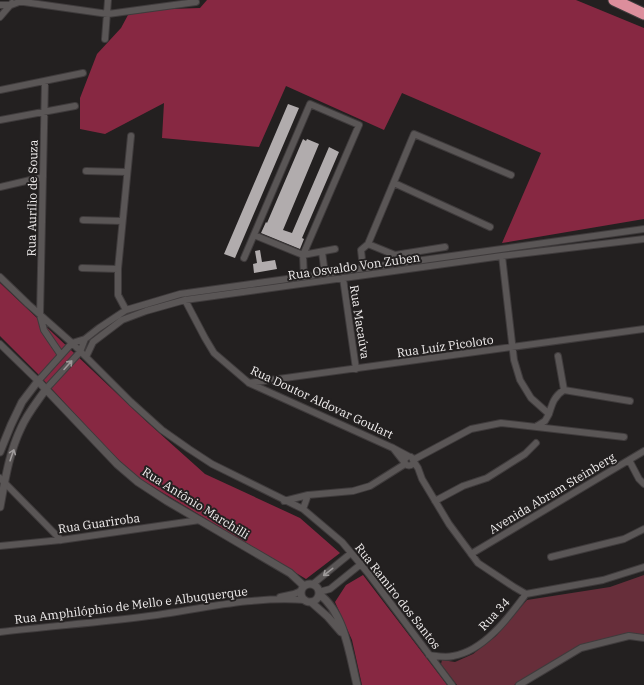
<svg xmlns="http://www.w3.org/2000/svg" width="644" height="685" viewBox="0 0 644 685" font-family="'IBM Plex Serif',serif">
  <rect width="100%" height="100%" fill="#232020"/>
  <path fill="#672e3a" d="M644 575V637L581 646 514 685H457L441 664 442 660 455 662 473 654 496 636 527 600 610 587Z"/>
  <path fill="#872842" d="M207 0H576L644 28V219L502 243 541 153 402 93 384 130 286 86 259 147 162 138 164 103 105 134 80 129V98L97 54 121 28 128 15 138 10 200 8Z
    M0 283 147 422 205 474 300 518 340 553 306 579 140 479 111 453 39 375 0 336Z
    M363 575 447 685H362L352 640 335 602 346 585Z"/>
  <path fill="#b1acad" d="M288 104 299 108 235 258 224 254Z
    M303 139 306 141 307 139 319 144 283 230 292 233 329 147 339 152 302 238 304 239 300 249 261 233 266 222 267 223Z
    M260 250 262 262 275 260 277 269 254 273 253 264 257 263 255 251Z"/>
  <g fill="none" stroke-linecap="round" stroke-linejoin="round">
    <defs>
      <path id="minor" d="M0 5H11L19 2H24L108 14 196 2
        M0 17 12 3
        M105 39 108 0
        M45 82 40 315 44 330 61 355
        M0 90 83 73
        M0 120 75 106
        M86 171 127 172
        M394 183 490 227
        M0 187 43 177
        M83 220 122 221
        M254 235 303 255 335 249
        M368 244 395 255 445 247
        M322 252 325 274
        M502 256 514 360 520 380 531 398 549 414 545 421 537 426
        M244 258 310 104 359 125 303 255 304 277
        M82 268 118 269
        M363 268 361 250 368 244 414 134 511 175
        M0 277 28 304 72 343 131 402 162 430 189 449 212 464 303 509 342 542 368 573 452 685
        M343 278 356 369
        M185 300 205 338 214 353 249 383 393 448 408 456
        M126 310 118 295V269L131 136
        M0 344 38 381 72 343 85 339 99 328 126 310 180 294 644 229
        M558 356 564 390
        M86 357 93 342 122 320 146 311 185 300 502 256 644 239
        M249 383 644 329
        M46 389 80 352 85 339
        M549 414C552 404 554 396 564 390L630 401
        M393 448 404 462
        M404.5 461a4.5 4.5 0 1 1 9 0a4.5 4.5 0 1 1-9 0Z
        M413 460 471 429 501 423 624 437
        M629 460 639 479 644 484
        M414 462 418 468 422 479 449 524 478 563 514 587 526 594 603 580 644 567
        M0 478 61 540
        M284 501 308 495 353 491 370 486 405 464
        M435 501 463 486 487 478 525 454 536 443
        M303 509 308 495
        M0 546 61 540 200 520
        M471 554 644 451
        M551 557 624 539 644 529
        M313 584 351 553
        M319 592 330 589 361 564
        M280 597 294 594 301 591
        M0 632C52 626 105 622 157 615 205 608 256 596 305 600
        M429 655C437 656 445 658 453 656 484 651 509 617 526 594
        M519 685 581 648 629 636 644 638"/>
      <path id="tertiary" d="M0 452 11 425 22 402 38 381 117 464 138 482 167 501 290 573 304 586
        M0 507C5 480 9 453 21 428 27 414 37 402 46 389
        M301 593a9 9 0 1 1 18 0a9 9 0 1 1-18 0Z
        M319 594C345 613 350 657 357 685
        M311 602 328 617 341 632"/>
      <path id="motorway" d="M614 0 644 14"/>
    </defs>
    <use href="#minor" stroke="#3f3b3c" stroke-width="8"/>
    <use href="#tertiary" stroke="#3f3b3c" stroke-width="9"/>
    <use href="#motorway" stroke="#3f3b3c" stroke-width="13"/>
    <use href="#minor" stroke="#5a5656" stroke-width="6"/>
    <use href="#tertiary" stroke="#5a5656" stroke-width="7"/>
    <use href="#motorway" stroke="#dc8e9c" stroke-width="11"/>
  </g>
  <defs><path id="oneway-shaft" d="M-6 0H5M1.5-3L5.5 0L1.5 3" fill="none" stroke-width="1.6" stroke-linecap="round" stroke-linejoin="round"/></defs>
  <g stroke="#9e9a9a">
    <use href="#oneway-shaft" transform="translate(68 365) rotate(-48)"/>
    <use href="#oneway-shaft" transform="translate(12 455) rotate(-71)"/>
    <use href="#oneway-shaft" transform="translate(328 572) rotate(142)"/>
  </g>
  <g text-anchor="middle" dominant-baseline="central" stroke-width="4" stroke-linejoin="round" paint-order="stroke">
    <g font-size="12" fill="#f1eeee" stroke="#232020">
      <text transform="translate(32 198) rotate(-89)">Rua Aurílio de Souza</text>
      <text transform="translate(354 266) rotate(-8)">Rua Osvaldo Von Zuben</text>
      <text transform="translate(360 322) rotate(81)">Rua Macaúva</text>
      <text transform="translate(445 346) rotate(-8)">Rua Luíz Picoloto</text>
      <text transform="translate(322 402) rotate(25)">Rua Doutor Aldovar Goulart</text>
      <text transform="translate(552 493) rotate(-31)">Avenida Abram Steinberg</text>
      <text transform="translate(196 503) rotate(32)">Rua Antônio Marchilli</text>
      <text transform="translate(99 523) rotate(-8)">Rua Guariroba</text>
      <text transform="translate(398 596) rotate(52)">Rua Ramiro dos Santos</text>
      <text transform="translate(131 605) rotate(-7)">Rua Amphilóphio de Mello e Albuquerque</text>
      <text transform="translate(494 614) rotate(-47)">Rua 34</text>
    </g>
  </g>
</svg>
